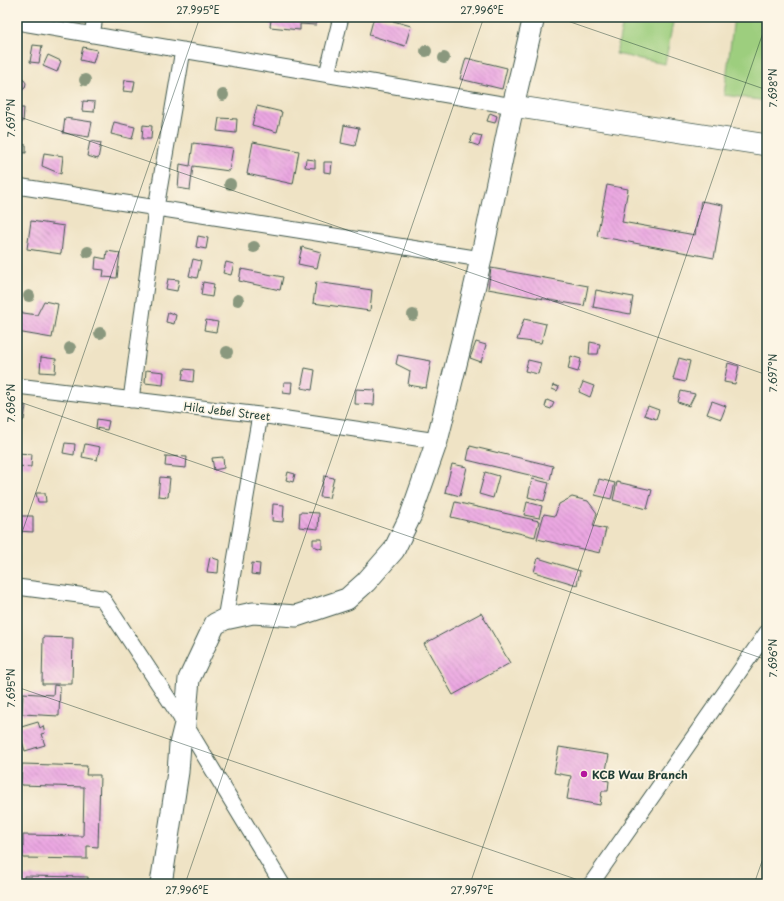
<svg xmlns="http://www.w3.org/2000/svg" width="784" height="901" viewBox="0 0 784 901" font-family="'Playpen Sans',sans-serif">
  <defs>
    <pattern id="building-back-hatch" width="6" height="6" patternUnits="userSpaceOnUse"><rect width="6" height="6" fill="#eba7e2"/><path d="M-1 5l2 2M0 0l6 6M5-1l2 2" fill="none" stroke="#be89b8"/></pattern>
  </defs>
  <rect width="100%" height="100%" fill="#fcf5e5"/>
  <filter id="ink" filterUnits="userSpaceOnUse"><feTurbulence type="fractalNoise" baseFrequency=".025" numOctaves="2"/><feDisplacementMap in="SourceGraphic" scale="8" xChannelSelector="R" yChannelSelector="G"/><feConvolveMatrix kernelMatrix="1 2 1 2 8 2 1 2 1" color-interpolation-filters="sRGB"/></filter>
  <filter id="wash" filterUnits="userSpaceOnUse"><feTurbulence type="fractalNoise" baseFrequency=".012" numOctaves="4" result="noise"/><feDisplacementMap in="SourceGraphic" scale="16" xChannelSelector="R" yChannelSelector="G"/><feGaussianBlur stdDeviation="0.9" result="paint"/><feColorMatrix in="noise" values="0 0 0 0 0 0 0 0 0 0 0 0 0 0 0 0 0 1.4 0 .05"/><feComposite in="paint" operator="in"/></filter>
  <g filter="url(#wash)">
    <rect width="100%" height="100%" fill="#efe3c5"/>
    <path fill="#9dce7e" stroke="#5e8659" d="M624 17H674L665 64 616 54Z
      M734 17H767V101L724 95Z"/>
    <g id="blocks">
      <path fill="url(#building-back-hatch)" d="M261 17H317L316 25 300 24V30L270 27 271 20 260 19Z
        M374 17H379L411 26 405 46 369 35Z
        M33 45 42 46 39 63 30 62Z
        M83 47 97 50 93 63 80 60Z
        M48 55 61 61 57 72 43 66Z
        M466 58 507 68 502 89 460 79Z
        M17 78 24 80 26 83 25 88 19 92H17Z
        M125 80 135 81 133 92 123 91Z
        M83 101 95 102 94 112 82 111Z
        M257 106 282 112 277 132 252 125Z
        M17 108H24L23 122H17Z
        M490 113 497 116 495 123 487 121Z
        M65 118 92 122 89 137 63 133Z
        M219 118 237 119 236 133 217 131Z
        M114 122 135 127 132 139 111 134Z
        M143 125 152 126 151 139H142Z
        M344 125 359 128 355 146 341 143Z
        M473 134 482 136 479 146 470 143Z
        M90 141 101 143 98 159 87 156Z
        M253 142 299 151 293 184 247 174Z
        M193 143 233 148 229 171 193 166 190 190 178 188 180 164 190 166Z
        M17 144 26 145V153L17 152Z
        M44 153 63 156 61 174 42 166Z
        M306 159 315 160V168L305 167Z
        M324 162H332L331 173 324 172Z
        M607 185 628 189 622 222 695 235 701 201 723 205 714 258 597 236Z
        M31 221 64 226 61 254 27 249Z
        M198 236 208 238 206 249 196 247Z
        M302 247 321 252 317 268 298 264Z
        M107 251 120 253 117 278 103 277 104 270 95 269 96 257 106 259Z
        M193 259 201 261 197 278 189 276Z
        M226 262 234 264 231 275 223 273Z
        M491 268 588 286 584 306 488 289Z
        M241 269 283 277 280 290 239 281Z
        M168 279 179 280 177 291 166 289Z
        M203 282 214 284 212 297 201 295Z
        M316 282 372 290 370 311 313 303Z
        M596 290 633 297 630 314 593 307Z
        M44 301 58 304 52 338 17 332V312L37 315Z
        M168 312 176 315 174 324 166 322Z
        M524 319 546 324 541 343 517 340Z
        M206 320 218 322 216 332 204 330Z
        M476 342 486 345 481 362 470 358Z
        M590 342 600 344 598 354H589Z
        M398 355 431 361 426 388 408 385 410 371 396 364Z
        M571 356 581 359 578 372 568 369Z
        M41 357 56 359 55 373 40 372Z
        M679 358 690 361 685 382 673 379Z
        M528 360 541 363 538 374 525 371Z
        M728 363 739 366 735 384 724 382Z
        M305 368 315 370 312 390 301 388Z
        M184 369 194 370 193 382 182 380Z
        M146 370 164 372 163 385 145 383Z
        M284 382H292L291 394 283 393Z
        M583 382 594 386 590 397 579 392Z
        M553 385 559 387 557 391 552 389Z
        M356 389 375 390 374 405 355 404Z
        M681 391 695 394 689 406 678 402Z
        M547 400 554 403 551 409 545 407Z
        M712 401 726 406 721 419 707 414Z
        M17 406H26L24 420H17Z
        M648 406 659 410 656 419 644 415Z
        M97 419 109 421 107 430 96 428Z
        M65 443 75 444 74 455 63 453Z
        M85 444 100 447 97 460 82 457Z
        M470 446 553 466 550 480 467 460Z
        M17 453 32 454 31 467 17 466Z
        M166 456 187 457 186 468 165 466Z
        M223 457 224 468 214 470 212 458Z
        M452 464 467 467 460 496 445 492Z
        M288 472 295 474 293 482 286 480Z
        M485 472 499 476 493 498 479 494Z
        M324 476 334 478 329 498 320 497Z
        M160 477 170 478 168 497 158 496Z
        M532 479 549 483 544 501 528 497Z
        M599 479 615 483 611 499 595 495Z
        M617 482 652 490 647 509 613 500Z
        M36 493H45L46 502H38Z
        M572 497 588 501 597 513 593 526 606 529 600 553 537 539 544 514 555 516 559 504Z
        M455 502 539 521 535 537 451 517Z
        M527 502 542 506 539 518 524 515Z
        M273 504 284 505 283 522 272 521Z
        M300 512 319 513 318 529 299 527Z
        M17 516H33V532L17 531Z
        M313 539H322V549L313 546Z
        M210 557 219 560 218 573 207 572Z
        M538 558 580 571 577 585 534 572Z
        M252 563 260 564 259 575 251 574Z
        M481 613 510 663 453 695 424 644Z
        M43 637 73 638 72 684H42Z
        M54 685 60 686 59 716 22 714 23 693 53 695Z
        M38 722 40 728 43 726 45 733 41 734 45 745 25 751 18 728Z
        M559 747 609 755 604 780 609 781 608 791H602L600 805 567 799 571 776 554 773Z
        M22 764 87 766 86 775H100L98 847 87 846V859L23 858V835L83 836 84 787 21 785Z
        M24 876 88 877V884H24Z"/>
    </g>
  </g>
  <g filter="url(#ink)">
    <use href="#blocks" fill-opacity="0" stroke="#3e564a" stroke-width="1"/>
    <g fill="none" stroke-linecap="round" stroke-linejoin="round">
      <defs>
        <path id="street" d="M17 22 513 106
          M92 35 95 17
          M327 74 341 17
          M17 186 481 259
          M17 386 260 415 437 441
          M131 400 156 208 183 50
          M17 587 102 598 185 724 282 884
          M225 619 260 415
          M591 884 767 632"/>
        <path id="secondary" d="M513 106 767 145
          M161 884 178 772 180 744 185 724 189 679 215 624 225 619 253 613 296 616 347 599 366 582 394 550 411 515 437 441 464 332 481 259 513 106 534 17"/>
      </defs>
      <use href="#street" stroke="#3e564a" stroke-width="17"/>
      <use href="#secondary" stroke="#3e564a" stroke-width="23"/>
      <use href="#street" stroke="#fff" stroke-width="15"/>
      <use href="#secondary" stroke="#fff" stroke-width="21"/>
    </g>
    <g fill="#8a987e">
      <circle cx="426" cy="51" r="6"/>
      <circle cx="444" cy="58" r="6"/>
      <circle cx="85" cy="80" r="6"/>
      <circle cx="223" cy="95" r="6"/>
      <circle cx="230" cy="184" r="6"/>
      <circle cx="254" cy="247" r="6"/>
      <circle cx="88" cy="252" r="6"/>
      <circle cx="29" cy="296" r="6"/>
      <circle cx="238" cy="300" r="6"/>
      <circle cx="413" cy="315" r="6"/>
      <circle cx="100" cy="333" r="6"/>
      <circle cx="70" cy="348" r="6"/>
      <circle cx="227" cy="352" r="6"/>
    </g>
  </g>
  <path fill="none" stroke="#1f3d34" stroke-width="1" stroke-opacity="0.45" d="M556 17 767 90M17 116 767 375M17 401 767 660M17 547 200 17M17 687 590 884M185 884 484 17M470 884 767 21M754 884 767 847"/>
  <circle fill="#b5179e" stroke="#fcf5e5" stroke-width="1.5" cx="584" cy="774" r="4"/>
  <g text-anchor="middle" dominant-baseline="central" stroke-width="3.5" stroke-linejoin="round" paint-order="stroke">
    <g font-size="11" fill="#1f3d34" stroke="#fcf5e5">
      <text transform="translate(227 411) rotate(7)">Hila Jebel Street</text>
    </g>
    <g font-size="11" font-weight="bold" fill="#1f3d34" stroke="#fcf5e5" text-anchor="start">
      <text x="592" y="774">KCB Wau Branch</text>
    </g>
  </g>
  <rect width="784" height="901" fill="none" stroke="#fcf5e5" stroke-width="44"/>
  <rect x="22" y="22" width="740" height="857" fill="none" stroke="#1f3d34" stroke-width="1.5"/>
  <g font-size="10" text-anchor="middle" fill="#1f3d34">
    <text x="198" y="14">27.995°E</text>
    <text x="482" y="14">27.996°E</text>
    <text transform="translate(773 88) rotate(-90)" y="4">7.698°N</text>
    <text transform="translate(11 118) rotate(-90)" y="4">7.697°N</text>
    <text transform="translate(773 373) rotate(-90)" y="4">7.697°N</text>
    <text transform="translate(11 403) rotate(-90)" y="4">7.696°N</text>
    <text transform="translate(773 658) rotate(-90)" y="4">7.696°N</text>
    <text transform="translate(11 688) rotate(-90)" y="4">7.695°N</text>
    <text x="187" y="894">27.996°E</text>
    <text x="472" y="894">27.997°E</text>
  </g>
</svg>
